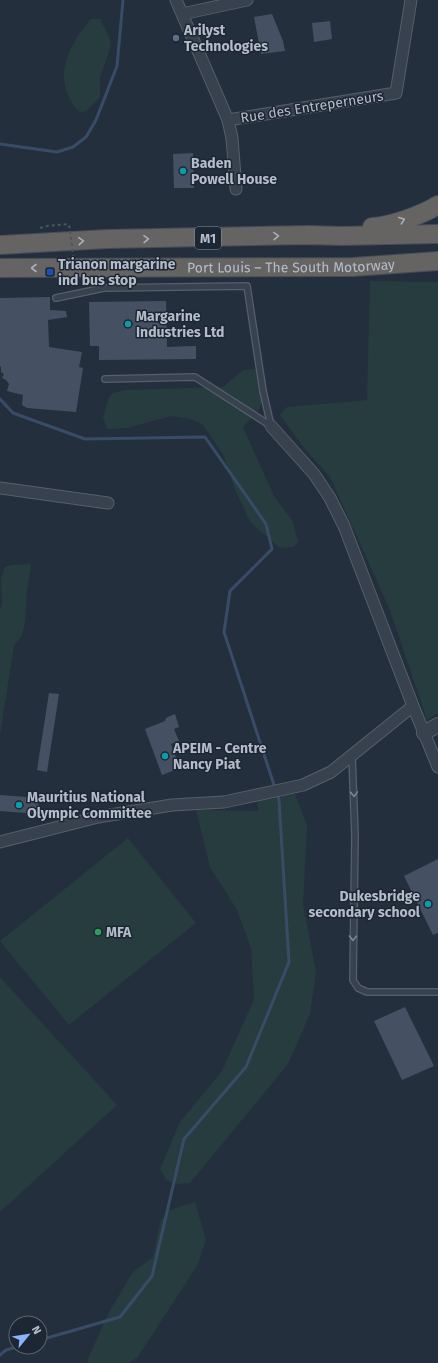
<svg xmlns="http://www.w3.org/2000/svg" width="438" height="1363" viewBox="0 0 438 1363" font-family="'Fira Sans',sans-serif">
  <rect width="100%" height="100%" fill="#242f3e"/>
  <path fill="#263c3f" d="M91 19H100L110 39 111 46 100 77V97L86 111 80 112C74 108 72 103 69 97 55 70 73 40 91 19Z
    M370 281 438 282V713L427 720 390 610 330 477 304 448 280 415 287 407 367 400Z
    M256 369 264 394 260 408 243 427 274 496 292 520 298 542 293 547 280 548 251 523 236 492 224 456 203 425 191 419 171 416 127 428 107 429 103 417 109 397 113 393 125 390 223 387 243 370Z
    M31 564 27 591 25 622 22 635 14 646 0 735V609L2 605 1 579 5 567 11 565Z
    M293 789 307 825 303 904 316 972 310 1014 288 1064 190 1183 177 1184 166 1180 160 1169 180 1122 222 1071 254 999 251 948 237 910 210 867 196 810 258 811V799Z
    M128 838 196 923 69 1025 0 941Z
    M0 977 117 1105 0 1212Z
    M195 1202 206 1240 197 1266 137 1358 128 1363H88L87 1361 107 1316 132 1273 153 1257 161 1220 170 1210Z"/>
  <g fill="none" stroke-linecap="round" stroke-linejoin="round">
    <path stroke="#394c67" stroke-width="3" d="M0 144 57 152 73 147 86 137 96 120 117 66 123 0
      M0 399 13 413 85 439 205 437 266 524 272 549 230 591 224 632 275 788
      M40 1340 120 1317 152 1276 184 1139 246 1067 289 962 279 800 277 793
      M0 1355 6 1350 17 1347"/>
  </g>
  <path fill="#455162" d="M272 14 283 41 285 51 261 54 254 17Z
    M330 21 332 39 314 42 312 23Z
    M193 153 194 188H174L173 154Z
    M50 297V310L66 311 67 317 48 320 49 347 82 352 79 367 83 368 76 412 27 408 22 405 23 395 7 391 9 384 6 380 2 378 4 374 1 372V367L0 366V298Z
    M166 301 167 347 196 346V359L99 360V346H90L89 302Z
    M49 693 59 694 47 772 37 770Z
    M175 714 179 727 174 729 179 741 171 744 180 768 162 775 145 729 165 721 166 718Z
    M0 795 39 798 38 814 0 811Z
    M438 859V933L433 935 404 876Z
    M405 1007 434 1066 402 1080 374 1021Z"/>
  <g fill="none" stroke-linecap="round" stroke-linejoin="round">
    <defs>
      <path id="service" d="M56 298 104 288 247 286 263 391 271 426
        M105 379 195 377 271 426
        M352 755 355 836 353 980 358 988 367 992H438"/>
      <path id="minor" d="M176 0 228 120 232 138 236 189
        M182 14 247 0
        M228 120 396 93 411 0
        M271 426 314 474 330 498 344 526 413 706 438 767
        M0 488 108 503
        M0 842 98 817 172 805 224 802 303 785 331 772 413 706"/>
      <path id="tertiary" d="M424 733 438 725"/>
      <g id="trunk">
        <path d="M372 227C391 226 422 215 438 205"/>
        <path d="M0 245 107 239 308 235 341 236 438 234"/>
        <path id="s1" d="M0 268 353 267 438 261"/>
      </g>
    </defs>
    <use href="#service" stroke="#565f6c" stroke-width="8"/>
    <use href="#minor" stroke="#565f6c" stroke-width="13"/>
    <use href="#tertiary" stroke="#565f6c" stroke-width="16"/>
    <use href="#trunk" stroke="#434c59" stroke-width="20"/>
    <path stroke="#44595c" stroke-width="2" stroke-dasharray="3 3" stroke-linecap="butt" d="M40 228 47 226 68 224 70 228"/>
    <use href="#service" stroke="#38414e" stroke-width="5.5"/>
    <use href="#minor" stroke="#38414e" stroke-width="11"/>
    <use href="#tertiary" stroke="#38414e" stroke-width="14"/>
    <use href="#trunk" stroke="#656462" stroke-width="18"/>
    <path stroke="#44595c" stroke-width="2" stroke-dasharray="3 3" stroke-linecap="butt" d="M70 231 76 278"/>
  </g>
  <defs><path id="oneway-chevron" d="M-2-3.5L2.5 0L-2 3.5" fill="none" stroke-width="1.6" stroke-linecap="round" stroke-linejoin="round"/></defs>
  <g stroke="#a8afba">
    <use href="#oneway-chevron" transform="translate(402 220) rotate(-20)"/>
    <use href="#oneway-chevron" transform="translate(276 236) rotate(-2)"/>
    <use href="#oneway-chevron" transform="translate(146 239) rotate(-1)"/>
    <use href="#oneway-chevron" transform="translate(81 241) rotate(-4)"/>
    <use href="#oneway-chevron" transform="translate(34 268) rotate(180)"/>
  </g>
  <g stroke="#7c8592">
    <use href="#oneway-chevron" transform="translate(354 794) rotate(88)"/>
    <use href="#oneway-chevron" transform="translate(353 938) rotate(91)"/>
  </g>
  <circle fill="#5c6f8a" stroke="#1d2633" stroke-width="1.5" cx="176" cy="38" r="4"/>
  <g fill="#0f9aa8" stroke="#1d2633" stroke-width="1.5">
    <circle cx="183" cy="171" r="4"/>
    <circle cx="128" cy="324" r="4"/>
    <circle cx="165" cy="756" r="4"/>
    <circle cx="19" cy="805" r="4"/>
    <circle cx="428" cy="904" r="4"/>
  </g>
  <rect fill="#1a4fb4" stroke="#1d2633" stroke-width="1.5" x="46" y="268" width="8" height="8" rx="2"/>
  <circle fill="#2e9e5b" stroke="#1d2633" stroke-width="1.5" cx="98" cy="932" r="4"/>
  <g text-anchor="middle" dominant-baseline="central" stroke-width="3" stroke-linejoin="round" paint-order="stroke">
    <rect fill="#1d2633" stroke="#878f9c" stroke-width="1" x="195" y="227" width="26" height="22" rx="3"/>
    <g font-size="13" font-weight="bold" fill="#b4bcc9">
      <text x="208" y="238">M1</text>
    </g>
    <g font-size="14" font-weight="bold" fill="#b4bcc9" stroke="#1d2633" text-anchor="start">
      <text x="184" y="30">Arilyst<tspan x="184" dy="16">Technologies</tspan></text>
      <text x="191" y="163">Baden<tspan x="191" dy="16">Powell House</tspan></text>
      <text x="58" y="264">Trianon margarine<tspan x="58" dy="16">ind bus stop</tspan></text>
      <text x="136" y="316">Margarine<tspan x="136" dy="16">Industries Ltd</tspan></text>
      <text x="173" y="748">APEIM - Centre<tspan x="173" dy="16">Nancy Piat</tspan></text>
      <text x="27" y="797">Mauritius National<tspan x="27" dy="16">Olympic Committee</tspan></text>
      <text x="420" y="896" text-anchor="end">Dukesbridge<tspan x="420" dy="16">secondary school</tspan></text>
      <text x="106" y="932">MFA</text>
    </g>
    <g font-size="14" fill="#b4bcc9" stroke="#1d2633">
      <text transform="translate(312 107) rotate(-9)">Rue des Entreperneurs</text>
      <text stroke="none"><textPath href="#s1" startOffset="291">Port Louis – The South Motorway</textPath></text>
    </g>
  </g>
  <g transform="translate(28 1335) rotate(60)"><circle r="19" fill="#1d2633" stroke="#59626f"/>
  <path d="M0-3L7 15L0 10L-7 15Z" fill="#8ab4f8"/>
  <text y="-6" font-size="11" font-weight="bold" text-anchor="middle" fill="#b4bcc9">N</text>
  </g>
</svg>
